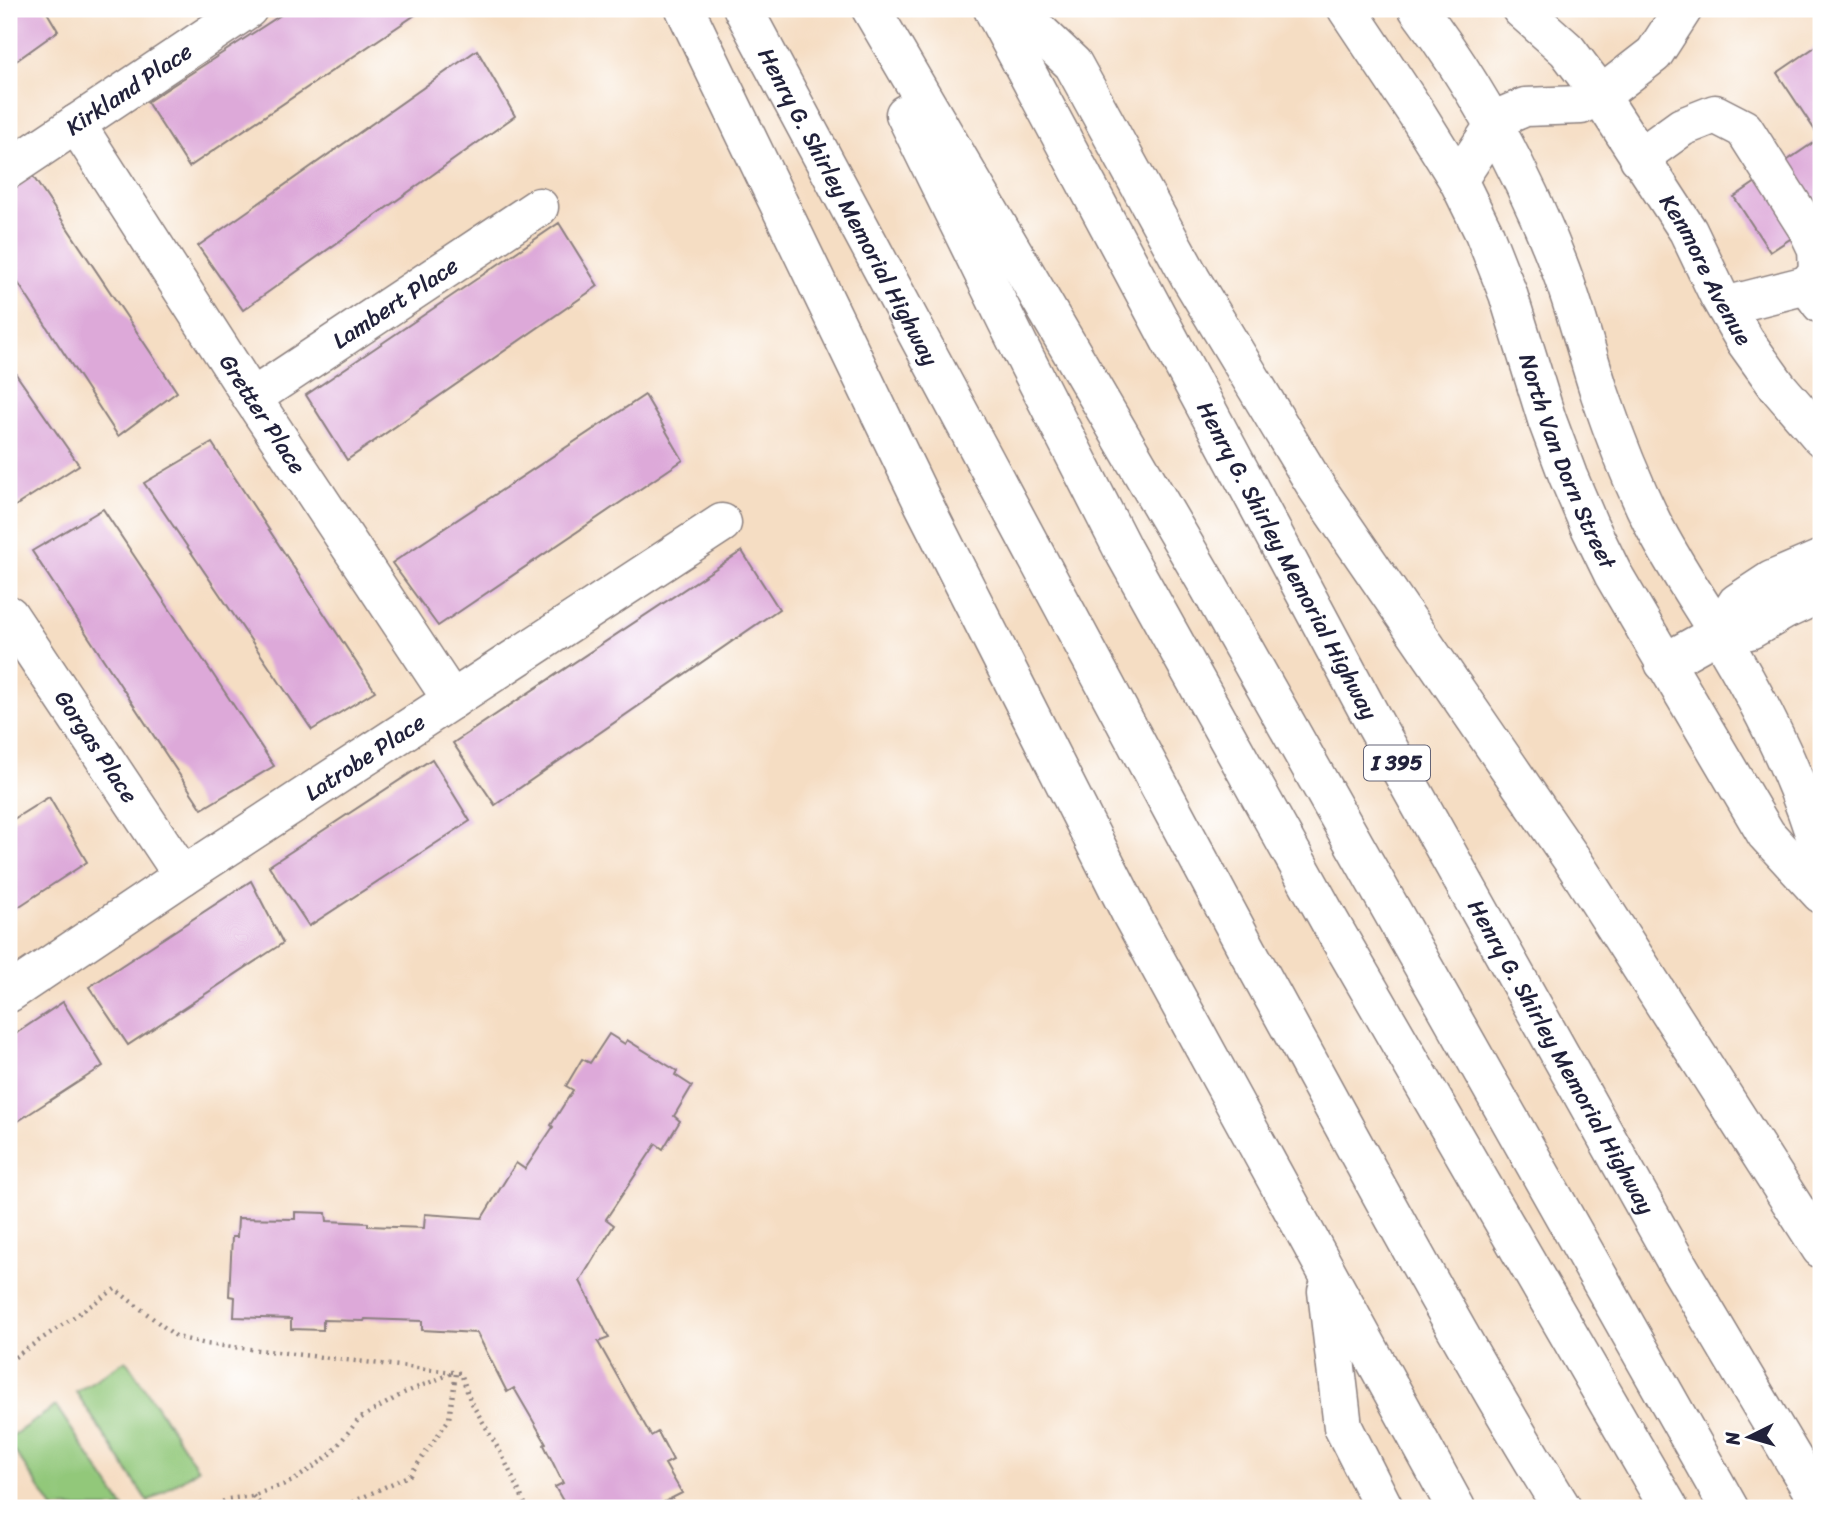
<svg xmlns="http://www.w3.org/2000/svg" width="1830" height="1517" viewBox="0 0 1830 1517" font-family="Sriracha,sans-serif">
  <rect width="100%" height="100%" fill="#fff"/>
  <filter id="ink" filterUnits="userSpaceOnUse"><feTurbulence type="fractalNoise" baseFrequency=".0143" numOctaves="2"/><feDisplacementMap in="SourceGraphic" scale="14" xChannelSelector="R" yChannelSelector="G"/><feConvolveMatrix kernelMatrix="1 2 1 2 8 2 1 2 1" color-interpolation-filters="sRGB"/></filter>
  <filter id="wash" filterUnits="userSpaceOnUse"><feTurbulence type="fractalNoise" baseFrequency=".00686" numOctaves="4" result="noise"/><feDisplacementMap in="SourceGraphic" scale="28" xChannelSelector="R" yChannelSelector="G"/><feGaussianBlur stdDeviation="1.57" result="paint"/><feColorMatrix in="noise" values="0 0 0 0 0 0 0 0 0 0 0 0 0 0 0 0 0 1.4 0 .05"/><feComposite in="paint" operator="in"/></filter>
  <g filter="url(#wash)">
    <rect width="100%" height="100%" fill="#f5ddc3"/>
    <path fill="#92c87a" stroke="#5a755a" stroke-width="2" d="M126 1360 198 1469 148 1502 76 1392Z
      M56 1406 124 1508H53L9 1443V1438Z"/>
    <g id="blocks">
      <path fill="#dda9d9" d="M9 9H45L58 31 9 66Z
        M290 9H424L189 167 147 102Z
        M1821 43V219L1770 252 1734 197 1820 138 1777 73Z
        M477 50 515 116 243 310 198 246Z
        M32 175 177 392 118 436 9 269V191Z
        M559 223 598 286 347 460 306 395Z
        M9 364 79 465 9 510Z
        M645 395 683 460 438 626 392 563Z
        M212 443 375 691 312 730 144 483Z
        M103 509 274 766 202 809 32 551Z
        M742 551 779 609 495 805 453 743Z
        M432 759 470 821 309 926 269 866Z
        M49 797 87 862 9 913V822Z
        M251 881 283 943 128 1045 89 987Z
        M63 1002 103 1066 9 1127V1038Z
        M609 1034 625 1044 627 1040 677 1071 675 1075 692 1086 674 1116 680 1121 663 1149 656 1144 606 1219 614 1225 580 1281 609 1338 598 1342 651 1436 658 1432 673 1460 665 1464 682 1493 664 1502 666 1507 664 1508H567L555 1487 563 1483 544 1445 546 1443 514 1388 507 1392 477 1333 422 1330V1321L365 1319 364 1321 323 1320V1330L291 1329V1319L234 1317 235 1297 229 1296 232 1237H237L238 1218 295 1219V1212L326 1213 327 1221 368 1223V1226L424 1228 425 1214 482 1218 516 1163 525 1169 553 1127 551 1125 573 1090 566 1086 582 1059 590 1063Z"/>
    </g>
  </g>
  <g filter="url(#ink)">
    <use href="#blocks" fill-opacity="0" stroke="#8c807f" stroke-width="2"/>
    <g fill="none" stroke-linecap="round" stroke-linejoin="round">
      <defs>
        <g id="minor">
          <path id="s1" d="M1521 9 1567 50 1589 79 1688 231 1719 296 1745 341 1778 387 1821 437"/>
          <path id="s2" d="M76 124 252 398 452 700"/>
          <path d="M1639 158 1682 127 1715 114 1744 129 1807 228 1817 249 1818 272 1807 285"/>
          <path id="s3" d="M9 169 248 9"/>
          <path d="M1458 180 1499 118 1525 107 1581 105 1600 96 1654 54 1683 9"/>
          <path d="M1725 306 1807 285 1821 304"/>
          <path id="s4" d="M252 398 539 207"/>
          <path id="s5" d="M9 615 183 876"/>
          <path d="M1718 633 1737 603 1772 580 1821 559"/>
          <path d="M1664 663 1718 633 1750 630 1785 610 1821 593"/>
          <path id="s6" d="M9 993 183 876 722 523"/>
        </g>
        <g id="major">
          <path id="s7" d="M1347 9 1417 114 1458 180 1484 233 1508 294 1547 420 1568 476 1589 525 1613 574 1766 834 1821 894"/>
          <path d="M1418 9C1477 87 1523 172 1558 263 1575 306 1586 351 1600 394 1615 438 1632 481 1652 522 1671 560 1695 595 1717 631 1760 701 1799 777 1821 856"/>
        </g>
        <g id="highway">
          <path d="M685 9 924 505 1132 916 1456 1508"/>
          <path id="s8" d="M743 9C911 324 1079 640 1250 955 1352 1140 1451 1328 1562 1508"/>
          <path d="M871 9 1209 587 1729 1508"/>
          <path id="s9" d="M993 9 1375 724 1679 1267 1821 1506"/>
          <path d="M1015 9 1073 64 1191 279 1317 488 1573 861 1821 1249"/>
          <path d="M905 114 1020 348 1123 550 1330 922 1669 1508"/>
          <path d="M1327 1291 1343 1427 1384 1508"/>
        </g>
      </defs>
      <use href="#minor" stroke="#8c807f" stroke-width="41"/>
      <use href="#major" stroke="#8c807f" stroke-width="41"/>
      <use href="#highway" stroke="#8c807f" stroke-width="41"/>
      <path stroke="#8c807f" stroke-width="4.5" stroke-dasharray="2 5" stroke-linecap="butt" d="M9 1361 115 1289 177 1337 206 1344 461 1373 470 1400 502 1455 527 1508
        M253 1496 264 1508
        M210 1508 228 1499 252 1496 293 1481 329 1456 359 1419 404 1393 455 1372
        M340 1508 410 1475 449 1419 456 1373"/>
      <use href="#minor" stroke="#fff" stroke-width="38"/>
      <use href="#major" stroke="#fff" stroke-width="38"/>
      <use href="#highway" stroke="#fff" stroke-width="38"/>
    </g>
  </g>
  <g text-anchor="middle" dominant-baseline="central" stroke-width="5" stroke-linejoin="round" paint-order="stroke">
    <rect fill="#fff" stroke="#646476" stroke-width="2" x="1364" y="745.5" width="66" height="35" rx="5"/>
    <g font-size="21" font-weight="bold" fill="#22223b">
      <text x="1397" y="763">I 395</text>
    </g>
    <g font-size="23" fill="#22223b" stroke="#fff">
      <text stroke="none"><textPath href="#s3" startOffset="144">Kirkland Place</textPath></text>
      <text stroke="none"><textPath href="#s8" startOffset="224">Henry G. Shirley Memorial Highway</textPath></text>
      <text stroke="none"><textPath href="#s1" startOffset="322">Kenmore Avenue</textPath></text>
      <text stroke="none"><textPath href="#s4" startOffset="172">Lambert Place</textPath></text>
      <text stroke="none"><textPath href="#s2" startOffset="345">Gretter Place</textPath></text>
      <text stroke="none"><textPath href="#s7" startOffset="506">North Van Dorn Street</textPath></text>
      <text stroke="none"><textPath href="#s9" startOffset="625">Henry G. Shirley Memorial Highway</textPath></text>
      <text stroke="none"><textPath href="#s5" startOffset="158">Gorgas Place</textPath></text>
      <text stroke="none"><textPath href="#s6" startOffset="427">Latrobe Place</textPath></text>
      <text stroke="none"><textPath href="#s9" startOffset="1192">Henry G. Shirley Memorial Highway</textPath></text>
    </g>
  </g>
  <rect width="1830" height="1517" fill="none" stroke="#fff" stroke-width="35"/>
  <g transform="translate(1749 1437) rotate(265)" stroke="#ffffff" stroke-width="5" paint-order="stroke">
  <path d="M0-5L12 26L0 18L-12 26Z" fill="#22223b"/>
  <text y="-10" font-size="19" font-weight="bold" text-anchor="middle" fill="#22223b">N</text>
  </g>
</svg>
